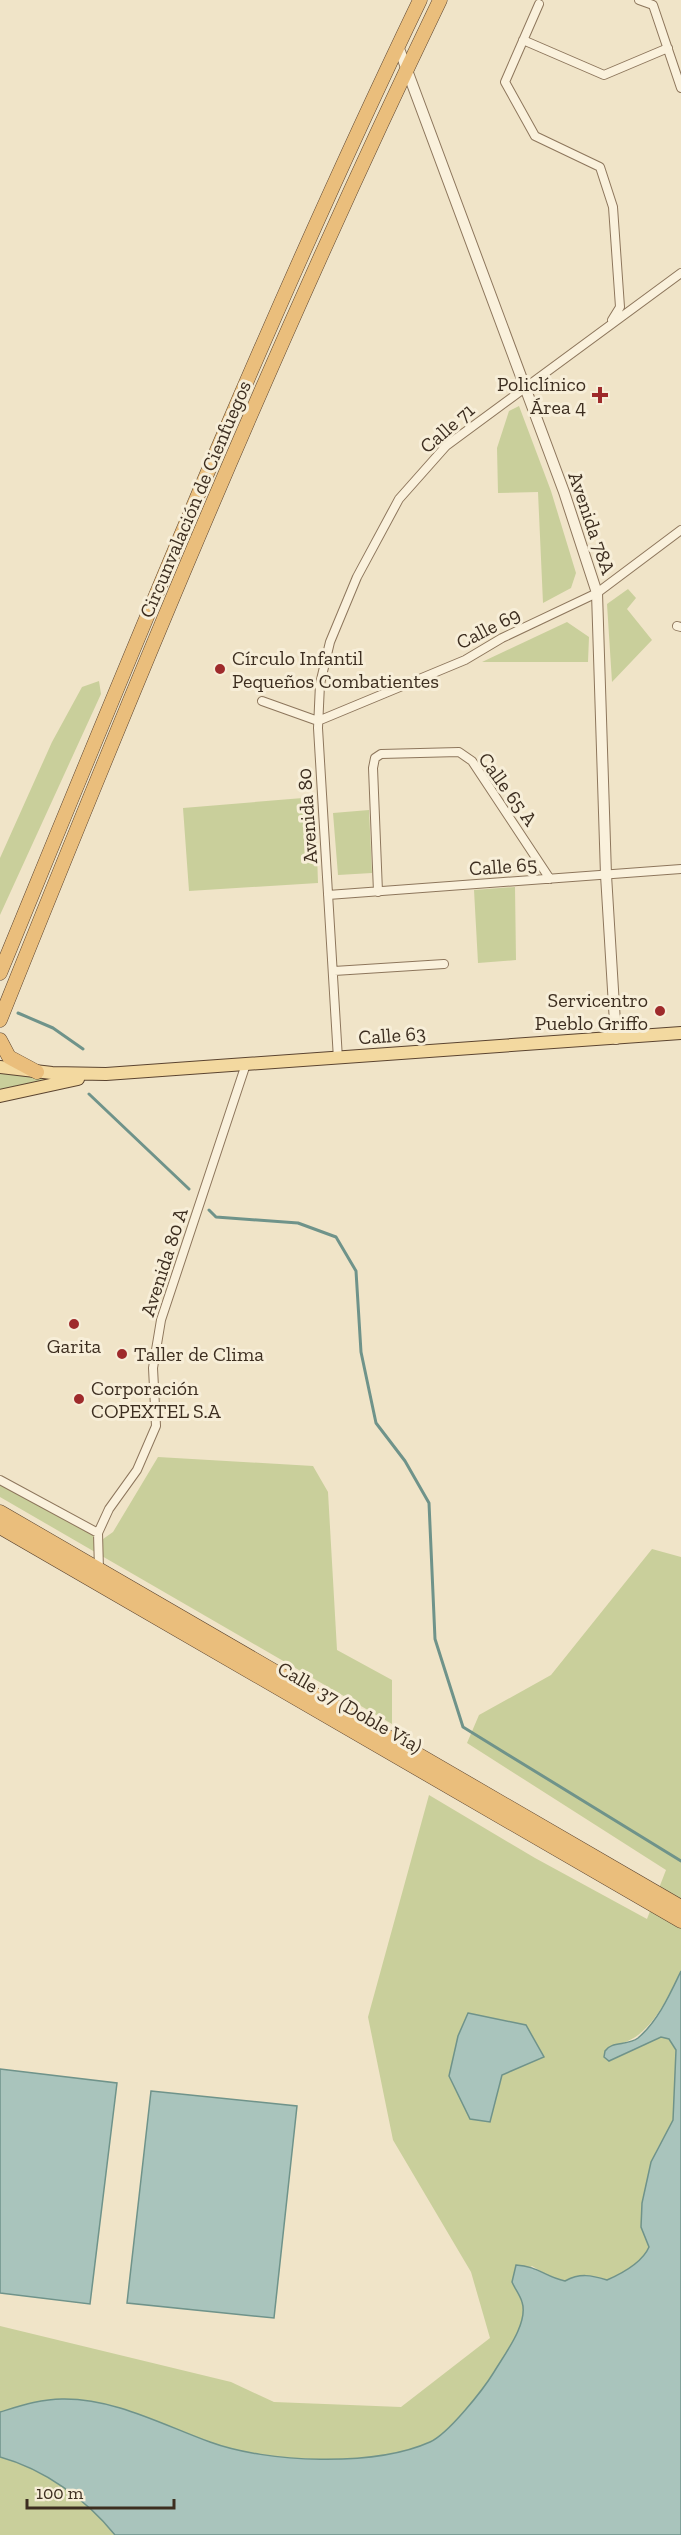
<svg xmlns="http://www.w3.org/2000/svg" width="681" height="2535" viewBox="0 0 681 2535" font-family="'Zilla Slab',serif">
  <rect width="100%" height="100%" fill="#f0e4c8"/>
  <path fill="#c9cf9b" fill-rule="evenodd" d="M519 406 551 491 576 573 571 588 543 603 538 492 498 493 497 448 509 411Z
    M628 589 636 598 627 609 652 640 612 682 607 604Z
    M567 622 589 637 588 662H482Z
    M99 681 101 694 0 915V858L52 742 82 687Z
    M315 797 318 883 189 891 183 808Z
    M369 810 372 873 338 875 333 813Z
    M515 887 516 960 478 963 474 890Z
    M0 1071 49 1079 0 1091Z
    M158 1457 313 1466 328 1492 337 1650 392 1680V1724L0 1497V1481L103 1539 113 1532Z
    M652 1549 681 1557V1971C665 2002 649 2042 610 2046V2061L661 2037 669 2039 676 2050 673 2121 656 2151 648 2181 641 2227 649 2247C642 2263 623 2273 607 2280 591 2275 580 2273 565 2281L554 2279 532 2266 512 2282C515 2289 520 2296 522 2302 529 2323 504 2355 494 2372 483 2390 448 2434 430 2442 374 2467 267 2463 210 2442 163 2425 114 2398 62 2399 41 2399 20 2406 0 2412V2326L231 2382 274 2402 401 2407 490 2338 471 2272 393 2140 368 2017 429 1795 535 1858 647 1919 666 1870 467 1743 479 1715 551 1675ZM526 2025 543 2057 502 2075Z
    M0 2457C44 2469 87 2500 115 2535H0Z"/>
  <path fill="#a9c4bc" stroke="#6f938a" stroke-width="1.5" d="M681 1971V2535H115C87 2500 44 2469 0 2457V2412C20 2406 41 2399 62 2399 114 2398 163 2425 210 2442 267 2463 374 2467 430 2442 448 2434 483 2390 494 2372 504 2355 529 2323 522 2302 520 2295 515 2289 512 2282L516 2265C538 2266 545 2277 565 2281 580 2273 591 2275 607 2280 623 2273 642 2263 649 2247L641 2227 642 2203 651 2162 673 2120 676 2050 669 2039 661 2037 609 2061 604 2057 605 2051C611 2041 628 2046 638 2038 658 2021 670 1994 681 1971Z
    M468 2013 526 2025 544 2057 502 2075 490 2122 470 2119 449 2076 458 2036Z
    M0 2069 117 2083 90 2304 0 2293Z
    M151 2091 297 2106 274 2318 127 2303Z"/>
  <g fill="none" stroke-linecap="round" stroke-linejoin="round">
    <path stroke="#6f938a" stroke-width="3" d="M18 1013 53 1028 83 1049
      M89 1094 189 1189
      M209 1210 216 1217 298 1223 336 1237 356 1271 361 1352 376 1423 405 1461 429 1503 435 1639 463 1727 681 1861"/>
    <defs>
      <path id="minor" d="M639 0 653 5 681 88
        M539 4 505 82 535 136 600 167 613 207 620 307 612 320
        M523 40 604 75 668 48
        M677 626 681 627
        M262 701 318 721 465 660 502 638 597 593 681 530
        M378 892 373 768 375 758 381 754 459 752 472 761 550 879
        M328 895 681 869
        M334 971 444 964
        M338 1059 318 728 320 684 330 642 357 577 399 499 446 446 681 273
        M0 1480 98 1533
        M99 1570 98 1533 109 1509 137 1470 156 1426 153 1368 161 1320 246 1064"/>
      <path id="tertiary" d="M398 46 564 492 597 593 606 875 616 1039"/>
      <path id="primary" d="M0 1067 52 1073 106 1074 681 1033
        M0 1096 78 1079"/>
      <path id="trunk" d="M0 973C134 647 267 318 420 0
        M0 1020C138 676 279 334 440 0
        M0 1040 9 1057 37 1072
        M0 1512 681 1907
        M0 1527 681 1921"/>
    </defs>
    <use href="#minor" stroke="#8d765c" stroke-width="10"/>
    <use href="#tertiary" stroke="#8d765c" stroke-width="12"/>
    <use href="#primary" stroke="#5b4430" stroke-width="14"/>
    <use href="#trunk" stroke="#5b4430" stroke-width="15"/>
    <use href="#minor" stroke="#faf1dc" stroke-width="8"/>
    <use href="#tertiary" stroke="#faf1dc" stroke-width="10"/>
    <use href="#primary" stroke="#f3d9a0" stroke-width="12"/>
    <use href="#trunk" stroke="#eabe7c" stroke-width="14"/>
  </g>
  <g fill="#9e2a2b" stroke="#f7eed8" stroke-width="2">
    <path d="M597 386h6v6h6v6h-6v6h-6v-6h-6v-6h6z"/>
    <circle cx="220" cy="669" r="6"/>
    <circle cx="660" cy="1011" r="6"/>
    <circle cx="74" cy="1324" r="6"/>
    <circle cx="122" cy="1354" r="6"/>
    <circle cx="79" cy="1399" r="6"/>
  </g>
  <g text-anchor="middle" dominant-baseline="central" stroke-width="6" stroke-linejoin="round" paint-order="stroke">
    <g font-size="20" fill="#3d2e20" stroke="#f7eed8" text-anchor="start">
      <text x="586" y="384" text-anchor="end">Policlínico<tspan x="586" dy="23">Área 4</tspan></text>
      <text x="232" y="658">Círculo Infantil<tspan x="232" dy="23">Pequeños Combatientes</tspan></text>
      <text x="648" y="1000" text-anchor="end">Servicentro<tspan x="648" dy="23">Pueblo Griffo</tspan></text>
      <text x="74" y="1346" text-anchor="middle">Garita</text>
      <text x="134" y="1354">Taller de Clima</text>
      <text x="91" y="1388">Corporación<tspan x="91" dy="23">COPEXTEL S.A</tspan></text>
    </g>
    <g font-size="20" fill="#3d2e20" stroke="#f7eed8">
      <text transform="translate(447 428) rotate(-41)">Calle 71</text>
      <text transform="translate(195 499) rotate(-67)">Circunvalación de Cienfuegos</text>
      <text transform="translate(592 523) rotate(71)">Avenida 78A</text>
      <text transform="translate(488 628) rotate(-27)">Calle 69</text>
      <text transform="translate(508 789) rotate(54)">Calle 65 A</text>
      <text transform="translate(307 816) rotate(-94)">Avenida 80</text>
      <text transform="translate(503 866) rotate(-4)">Calle 65</text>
      <text transform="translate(392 1035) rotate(-4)">Calle 63</text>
      <text transform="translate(164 1262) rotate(-72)">Avenida 80 A</text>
      <text transform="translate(350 1707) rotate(30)">Calle 37 (Doble Vía)</text>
    </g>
  </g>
  <path d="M27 2499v9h147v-9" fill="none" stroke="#3d2e20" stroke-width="3"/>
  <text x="36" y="2499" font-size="18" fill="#3d2e20" stroke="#f7eed8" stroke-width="4.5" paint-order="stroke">100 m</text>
</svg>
